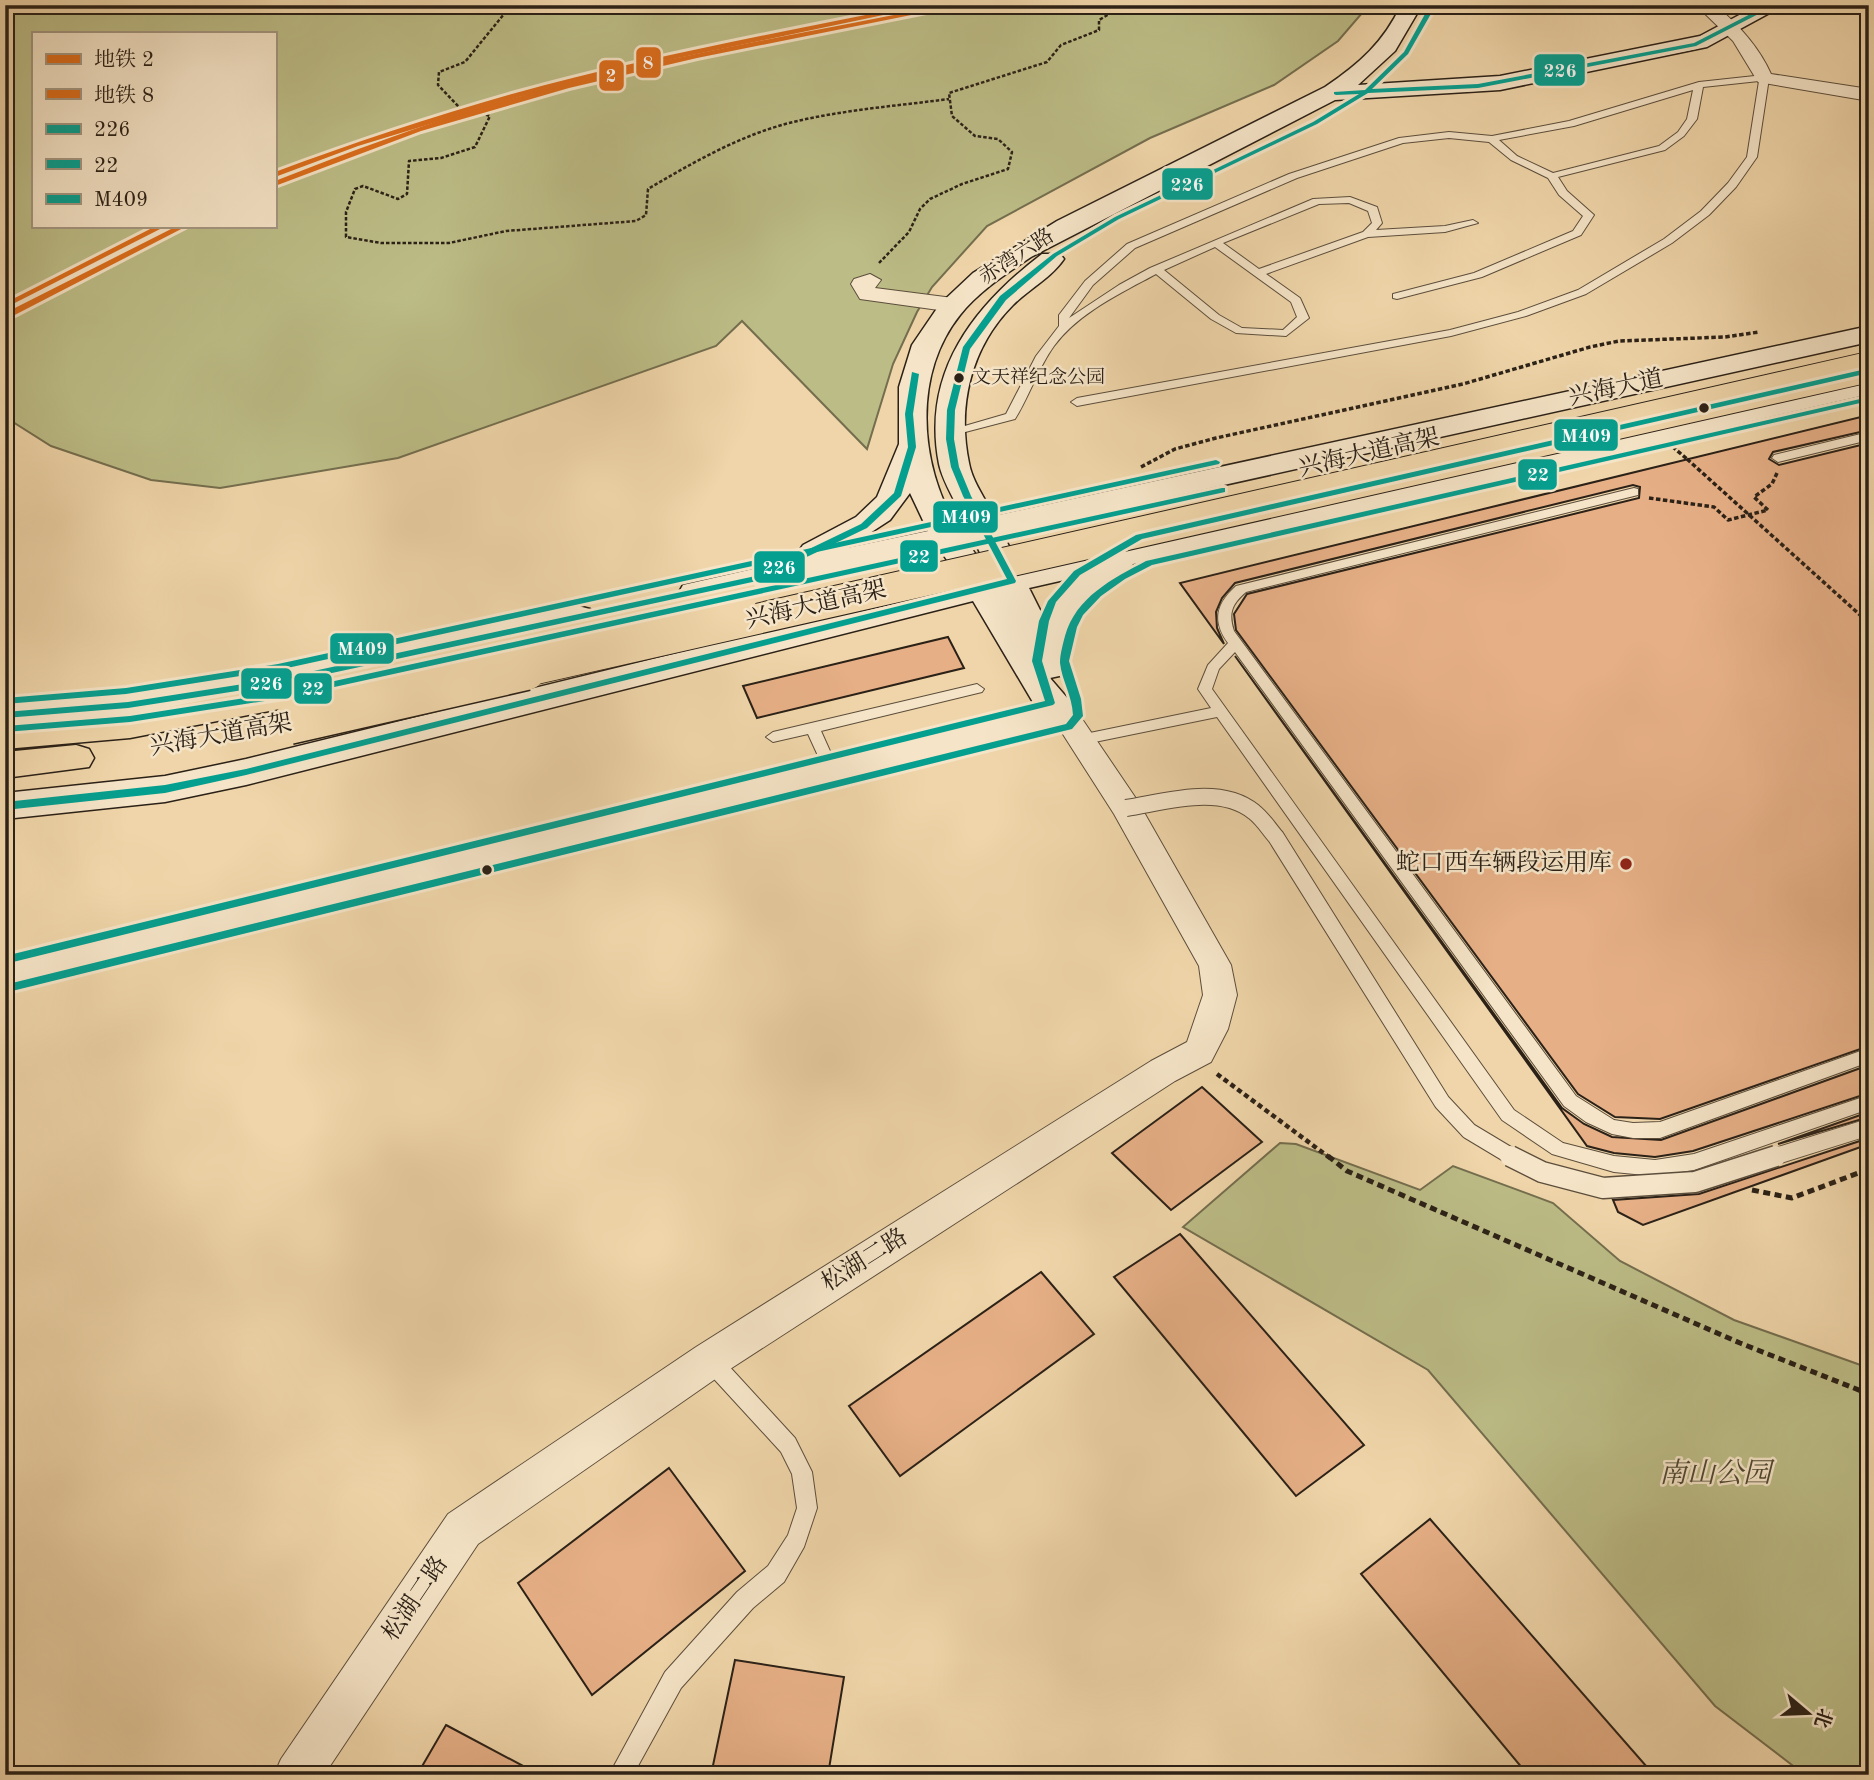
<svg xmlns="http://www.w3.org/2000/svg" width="1874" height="1780" viewBox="0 0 1874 1780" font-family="'Old Standard TT','Noto Serif SC',serif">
  <rect width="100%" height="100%" fill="#efd5a9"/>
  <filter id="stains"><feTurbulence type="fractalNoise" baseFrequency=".00286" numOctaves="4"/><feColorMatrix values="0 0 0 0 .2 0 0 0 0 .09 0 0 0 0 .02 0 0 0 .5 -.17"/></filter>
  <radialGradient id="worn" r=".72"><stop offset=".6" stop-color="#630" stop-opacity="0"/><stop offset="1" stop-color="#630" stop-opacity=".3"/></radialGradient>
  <path fill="#bcbc86" stroke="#746e4e" stroke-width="2" fill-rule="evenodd" d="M5 5H1369L1338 41 1274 85 1150 138 987 226 932 287 917 312 893 364 867 449 742 321 716 346 398 458 220 488 151 480 51 446 5 417ZM33 33H275V226H33Z
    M1280 1143 1296 1144 1420 1190 1453 1166 1553 1203 1620 1261 1734 1320 1869 1368V1775H1805L1715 1706 1428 1370 1183 1227Z"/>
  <path fill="#e6af86" stroke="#2b2117" stroke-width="2" d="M1869 415V430L1773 452 1769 459 1779 465 1869 443V1046L1660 1119 1615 1117 1578 1094 1236 630 1234 614 1247 594 1639 498 1640 487 1633 485 1235 583 1222 598 1216 612 1217 628 1224 644 1180 583Z
    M948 637 964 668 757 718 743 686Z
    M1235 656 1562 1108 1584 1124 1612 1137 1661 1140 1869 1065V1093L1693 1151 1655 1157 1614 1153 1587 1146Z
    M1202 1087 1262 1142 1171 1210 1112 1153Z
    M1869 1112V1117L1778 1144Z
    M1869 1138V1144L1643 1225 1618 1212 1613 1200 1699 1194Z
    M1180 1234 1364 1445 1296 1496 1114 1277Z
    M1041 1272 1094 1334 900 1476 849 1406Z
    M669 1468 745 1571 592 1695 518 1583Z
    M1430 1519 1654 1775H1528L1361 1574Z
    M735 1660 844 1677 828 1775H711Z
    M446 1725 540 1775H417Z"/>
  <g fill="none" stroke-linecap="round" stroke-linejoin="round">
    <defs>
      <path id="lane" d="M1764 75 1769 78 1757 157 1736 187 1709 215 1672 243 1586 294 1526 316 1451 336 1077 406 1071 402 1077 398 1450 330 1518 312 1578 290 1664 239 1701 211 1728 183 1747 157 1759 81 1703 87 1697 119 1684 136 1665 150 1558 177 1567 191 1594 215 1581 235 1482 277 1397 299 1393 298V294L1474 273 1573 231 1583 216 1559 195 1548 178 1511 160 1489 142 1449 138 1403 143 1297 178 1135 248 1093 285 1069 318 1119 285 1150 268 1313 199 1350 197 1377 207 1382 223 1376 230 1445 226 1473 220 1478 223 1445 232 1368 237 1266 274 1300 298 1309 318 1286 336 1236 333 1211 319 1156 274C1121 293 1078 313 1054 346 1038 368 1030 395 1015 419L950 436 944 432 1006 414 1036 356 1059 326V315L1085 281 1127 244 1289 174 1399 138 1449 132 1492 136 1569 121 1699 82ZM1693 90 1687 119 1678 132 1659 146 1553 173 1517 156 1499 140 1574 126ZM1349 203 1368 211 1372 223 1363 232 1259 269 1223 243 1319 204ZM1215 247 1291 302 1297 317 1283 330 1242 328 1219 315 1164 270Z
        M1869 432V440L1778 462 1772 458 1774 455Z
        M1634 488 1638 489V495L1246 592C1232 604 1228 613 1234 631L1576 1096 1614 1120 1633 1123 1660 1122 1869 1048V1062L1660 1138H1633L1612 1134 1586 1122 1564 1106 1235 652 1219 669 1212 689 1514 1110 1563 1143 1614 1156 1655 1160 1694 1154 1869 1095V1109L1694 1170 1655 1176 1614 1172 1552 1154 1502 1120 1217 717 1080 745 1073 740 1080 735 1211 708 1198 689 1208 665 1228 643C1212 621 1216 604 1236 586Z
        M977 684 984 689 982 692 821 731 839 771 832 776 825 771 808 734 773 742 766 737 773 732Z
        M710 1351 717 1353 795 1438 812 1472 817 1508 804 1547 784 1582 753 1608 681 1688 633 1775H609L665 1672 737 1592 768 1566 788 1535 797 1508 792 1474 781 1452 703 1367 700 1360 703 1353Z"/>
      <path id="street" d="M1696 5H1715C1738 24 1759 47 1771 74L1869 89V101L1758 82 1733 41Z
        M870 274 881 280 875 288 953 298 964 305 953 312 860 299 851 284 854 279Z
        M1064 704 1074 707 1137 800 1231 965 1237 995 1228 1029 1211 1062 1175 1081 724 1373 478 1544 324 1775H274L281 1759 448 1514 696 1347 1151 1061 1187 1042 1203 995 1199 966 1114 814 1050 714 1054 707Z"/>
      <path id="secondary" d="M1401 5H1422L1395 51 1358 85 1500 76 1700 36 1758 5H1784L1707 47 1500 90 1335 100 1031 257C1006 274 979 291 960 315 913 374 919 463 956 525L966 523C957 504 943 483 939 464 921 372 974 306 1042 254H1060L1064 259C1052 277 1028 290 1013 305 971 347 957 406 969 463 972 481 986 500 994 516L1869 326V342L1003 534 1020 569 1869 377V394L1133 564C1122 582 1095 587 1083 606 1070 628 1076 655 1064 675L1050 678 1081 714 1076 722 5 990V958L1037 709 973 601 246 785 165 802 5 819V793L165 776 246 759 962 583 939 548 695 602 683 599 679 592 683 585 802 558 798 552 803 545 856 517 877 497 899 444V387L912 345 940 304 973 273 1057 221 1325 87C1359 64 1384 42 1401 5ZM910 493 928 531 847 548 890 520ZM974 540 991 576 967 542ZM1073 578 1056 597 1044 618 1029 588Z
        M578 606 590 609 595 617 590 625 364 675 222 701 78 721 5 727V703C199 687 388 648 578 606Z"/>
      <path id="primary" d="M298 683 310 687 315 695 310 703 130 738 5 749V725L130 714Z
        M76 745 89 749 94 758 89 767 5 778V752Z"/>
    </defs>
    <use href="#lane" stroke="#5c4e3c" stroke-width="2"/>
    <use href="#street" stroke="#5c4e3c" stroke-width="2"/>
    <use href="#secondary" stroke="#2b2117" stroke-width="3"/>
    <use href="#primary" stroke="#2b2117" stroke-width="3"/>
    <path stroke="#2b2117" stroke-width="2.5" stroke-dasharray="3.5 2" stroke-linecap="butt" d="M522 5 504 14 465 62 439 72 438 85 460 108 490 116 475 147 441 158 409 161 407 194 398 199 363 186 355 189 346 212V237L381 243H449L506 231 636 221 646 215 648 189C692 163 739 136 789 123 841 110 896 106 949 99
      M879 263 909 232 920 209 930 199 962 184 1008 169 1012 152 998 139 975 136 952 116 949 93 1047 62 1061 45 1099 30V20L1123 6 1115 5"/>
    <path stroke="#2b2117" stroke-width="3.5" stroke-dasharray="4.5 2.5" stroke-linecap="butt" d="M1687 459 1869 623
      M1141 467 1175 449 1216 438 1463 384 1590 347 1619 341 1725 337 1759 332
      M1649 498 1714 507 1728 520 1768 510 1754 497 1772 484 1777 473"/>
    <path stroke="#2b2117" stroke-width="4.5" stroke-dasharray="5 3.5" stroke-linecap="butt" d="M1217 1074 1330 1158"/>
    <path stroke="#2b2117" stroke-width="5" stroke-dasharray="7 4.5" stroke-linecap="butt" d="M1328 1156 1347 1171 1740 1343 1869 1394
      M1752 1190 1792 1198 1869 1169"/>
    <use href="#lane" fill="#f5e4c7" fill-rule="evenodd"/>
    <use href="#street" fill="#f5e4c7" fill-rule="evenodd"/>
    <use href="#secondary" fill="#f5e4c7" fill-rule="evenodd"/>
    <use href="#primary" fill="#efd5a9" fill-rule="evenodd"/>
    <defs>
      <path id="lane-bridge-far1" d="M1126 808C1165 802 1220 784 1254 812 1263 819 1269 829 1276 837L1442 1102 1469 1131 1514 1158
        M1770 1158 1869 1127"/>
      <path id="lane-bridge" d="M1510 1156 1542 1172 1603 1188 1695 1182 1776 1156"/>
      <path id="primary-bridge-far1" d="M395 673 743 595
        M518 673 1869 367"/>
      <path id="primary-bridge" d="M298 695 403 671
        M289 725 526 671"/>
    </defs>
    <use href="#lane-bridge-far1" stroke="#5c4e3c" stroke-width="18" stroke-linecap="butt"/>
    <use href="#lane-bridge" stroke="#5c4e3c" stroke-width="23" stroke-linecap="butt"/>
    <use href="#primary-bridge-far1" stroke="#2b2117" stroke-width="32" stroke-linecap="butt"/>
    <use href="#primary-bridge" stroke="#2b2117" stroke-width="41" stroke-linecap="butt"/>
    <path stroke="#2b2117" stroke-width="3.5" stroke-dasharray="4.5 2.5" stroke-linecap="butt" d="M1601 384 1613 395
      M1667 442 1687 459"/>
    <use href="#lane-bridge-far1" stroke="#f5e4c7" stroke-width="16"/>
    <use href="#lane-bridge" stroke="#f5e4c7" stroke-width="20"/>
    <use href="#primary-bridge-far1" stroke="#efd5a9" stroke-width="30"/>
    <use href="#primary-bridge" stroke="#efd5a9" stroke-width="38"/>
    <defs>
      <path id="bus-1" d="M1430 5H1436L1408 54 1372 89 1478 84 1694 43 1768 5H1776L1696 46 1478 88 1368 93 1317 124 1119 219 1057 256 1006 300 970 349 955 410 954 439 959 467 971 496 1016 581 1015 583 246 775 165 793 5 810V802L165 785 246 769 1007 579 963 496 951 467 946 439 947 410 963 347 1000 296 1053 254 1115 217 1313 122 1359 94 1336 95 1334 94V92L1365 90 1404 52Z
        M912 372 919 374 913 414 916 447 901 496 867 528 757 581 281 684 128 708 5 718V712L128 702 281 678 751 577 861 524 894 493 908 447 905 414Z"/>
      <path id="bus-2" d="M1869 397V401L1152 565 1125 579 1101 596 1083 615 1077 627 1069 661 1081 699 1083 716 1072 729 8 992 5 991V985L8 984 1066 724 1073 715C1072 695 1062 681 1060 663 1060 654 1063 644 1065 636 1076 597 1112 579 1146 561Z
        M1222 488H1225V492L284 698 130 722 5 732 6 726 130 716 284 692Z"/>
      <path id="bus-3" d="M1866 369H1869V373L1142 539 1080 575 1056 602 1049 621 1042 661 1055 703 1053 705 5 964V956L1045 701 1032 661 1039 621 1048 601 1074 571 1136 535Z
        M1216 460 1220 462 1219 464 278 670 126 694 5 704V698L126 688 278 664Z"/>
    </defs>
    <use href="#bus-1" stroke="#f5e4c7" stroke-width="6"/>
    <use href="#bus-2" stroke="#f5e4c7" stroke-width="6"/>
    <use href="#bus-3" stroke="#f5e4c7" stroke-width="6"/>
    <use href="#bus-1" fill="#059f8f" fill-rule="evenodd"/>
    <use href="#bus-2" fill="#059f8f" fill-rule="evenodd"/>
    <use href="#bus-3" fill="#059f8f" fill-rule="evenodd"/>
    <defs>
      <path id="metro-1" d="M946 5H961L697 58 569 88 421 131 275 186V181C349 152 423 124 500 102 646 60 797 34 946 5Z
        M177 226H187L5 320V313Z"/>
      <path id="metro-2" d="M916 5H931L678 58 519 97 358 146 275 177V172C353 143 431 117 512 94 645 57 781 32 916 5Z
        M156 226H166L5 308V303Z"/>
    </defs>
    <use href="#metro-1" stroke="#f5e4c7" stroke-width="6"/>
    <use href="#metro-2" stroke="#f5e4c7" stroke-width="6"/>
    <use href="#metro-1" fill="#db6d1c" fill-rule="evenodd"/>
    <use href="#metro-2" fill="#db6d1c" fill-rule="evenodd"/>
  </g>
  <g fill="#2b2117" stroke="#f5e4c7" stroke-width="2.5">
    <circle cx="959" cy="378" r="6"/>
    <circle cx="1704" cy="408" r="6"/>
    <circle cx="487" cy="870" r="6"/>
  </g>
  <circle fill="#8f2418" stroke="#f5e4c7" stroke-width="2.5" cx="1626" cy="864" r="7"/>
  <g text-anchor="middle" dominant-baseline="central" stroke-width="5" stroke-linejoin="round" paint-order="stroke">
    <g font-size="19" fill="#2b2117" stroke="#f5e4c7" text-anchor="start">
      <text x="972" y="378">文天祥纪念公园</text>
    </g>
    <g font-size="21" fill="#2b2117" stroke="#f5e4c7">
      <text transform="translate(1017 257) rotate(-33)">赤湾六路</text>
    </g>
    <g font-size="24" fill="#2b2117" stroke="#f5e4c7">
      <text transform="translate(1616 389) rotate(-12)">兴海大道</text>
      <text transform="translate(1369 454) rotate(-13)">兴海大道高架</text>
      <text transform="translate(816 606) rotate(-13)">兴海大道高架</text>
      <text transform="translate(221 736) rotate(-10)">兴海大道高架</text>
      <text transform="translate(865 1261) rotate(-32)">松湖二路</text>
      <text transform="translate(416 1599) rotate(-56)">松湖二路</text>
    </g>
    <g font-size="24" fill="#2b2117" stroke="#f5e4c7" text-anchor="end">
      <text x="1612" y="864">蛇口西车辆段运用库</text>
    </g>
    <g font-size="28" font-style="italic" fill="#4f4833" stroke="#f5e4c7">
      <text x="1715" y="1475">南山公园</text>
    </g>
  </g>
  <g stroke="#f5e4c7" stroke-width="2.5">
    <rect x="635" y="46" width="27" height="33" rx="7" fill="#db6d1c"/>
    <rect x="1533" y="53" width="53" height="34" rx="7" fill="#059f8f"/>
    <rect x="598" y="59" width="27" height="33" rx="7" fill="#db6d1c"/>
    <rect x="1161" y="167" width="53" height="34" rx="7" fill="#059f8f"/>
    <rect x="1553" y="418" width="66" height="34" rx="7" fill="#059f8f"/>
    <rect x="1517" y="458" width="41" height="33" rx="7" fill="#059f8f"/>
    <rect x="932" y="500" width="67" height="34" rx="7" fill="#059f8f"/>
    <rect x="899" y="539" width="40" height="34" rx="7" fill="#059f8f"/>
    <rect x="753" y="550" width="53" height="34" rx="7" fill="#059f8f"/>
    <rect x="329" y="632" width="66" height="33" rx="7" fill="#059f8f"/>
    <rect x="240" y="667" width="53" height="33" rx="7" fill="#059f8f"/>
    <rect x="293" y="672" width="40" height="33" rx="7" fill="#059f8f"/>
  </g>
  <g font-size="19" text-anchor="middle" font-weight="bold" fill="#fff">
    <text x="648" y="69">8</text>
    <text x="1560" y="77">226</text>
    <text x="611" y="82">2</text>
    <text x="1187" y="191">226</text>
    <text x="1586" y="442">M409</text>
    <text x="1538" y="481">22</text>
    <text x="966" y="523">M409</text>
    <text x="919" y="563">22</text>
    <text x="779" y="574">226</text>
    <text x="362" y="655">M409</text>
    <text x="266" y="690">226</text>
    <text x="313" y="695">22</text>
  </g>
  <rect width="1874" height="1780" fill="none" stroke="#efd5a9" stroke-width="28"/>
  <rect x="7" y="7" width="1860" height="1766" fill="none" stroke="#2b2117" stroke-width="3.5"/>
  <rect x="14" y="14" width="1846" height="1752" fill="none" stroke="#2b2117" stroke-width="2"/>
  <rect x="32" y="32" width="245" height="196" fill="#f5e4c7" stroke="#a49681" stroke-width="2"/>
  <rect x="46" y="54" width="35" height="10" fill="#db6d1c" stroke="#a49681" stroke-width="2"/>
  <text x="94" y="66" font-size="21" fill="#2b2117">地铁 2</text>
  <rect x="46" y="89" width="35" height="10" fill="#db6d1c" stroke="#a49681" stroke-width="2"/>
  <text x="94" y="102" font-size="21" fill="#2b2117">地铁 8</text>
  <rect x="46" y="124" width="35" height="10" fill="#059f8f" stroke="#a49681" stroke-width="2"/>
  <text x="94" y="136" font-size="21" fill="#2b2117">226</text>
  <rect x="46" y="159" width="35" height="10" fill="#059f8f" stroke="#a49681" stroke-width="2"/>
  <text x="94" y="172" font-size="21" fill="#2b2117">22</text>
  <rect x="46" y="194" width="35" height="10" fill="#059f8f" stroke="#a49681" stroke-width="2"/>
  <text x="94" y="206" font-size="21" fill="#2b2117">M409</text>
  <g transform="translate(1808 1713) rotate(109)" stroke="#f5e4c7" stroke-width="5" paint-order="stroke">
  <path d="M0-5L12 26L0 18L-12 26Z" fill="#2b2117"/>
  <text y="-10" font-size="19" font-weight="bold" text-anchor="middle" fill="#2b2117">北</text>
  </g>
  <rect width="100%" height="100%" filter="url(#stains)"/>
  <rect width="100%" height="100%" fill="url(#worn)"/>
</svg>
